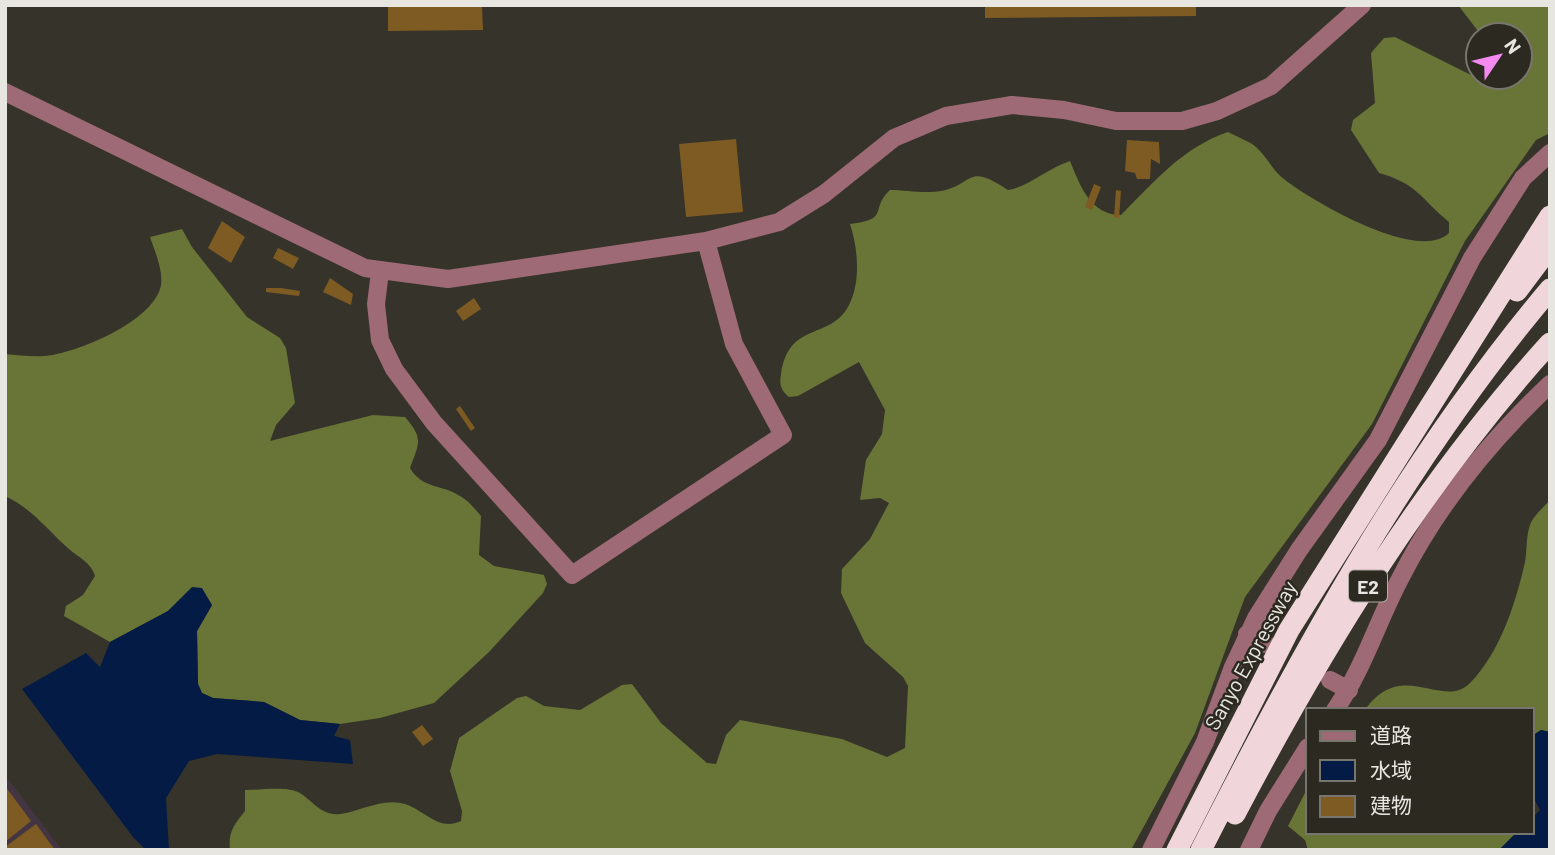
<svg xmlns="http://www.w3.org/2000/svg" width="1555" height="855" viewBox="0 0 1555 855" font-family="Barlow,'Noto Sans JP',sans-serif">
  <rect width="100%" height="100%" fill="#36332a"/>
  <path fill="#443542" d="M5 775 62 850H5Z"/>
  <path fill="#697437" d="M1458 5H1550V133L1536 140 1465 241 1372 424 1245 597 1195 733 1131 850H230C228 832 234 825 245 811V790C259 790 286 786 298 792 313 800 320 816 340 814 362 811 385 796 408 805 427 813 440 831 461 821L462 811 450 771 459 738 517 698 526 696 544 706 580 710 622 685 632 684 661 723 707 763 716 764 726 735 740 720 842 739 887 757 905 748 908 686 903 677 865 643 841 593 842 569 870 539 889 503 880 498 860 500 866 460 882 434 885 410 859 362 798 396 789 397C781 390 779 385 781 374 789 320 831 341 849 305 861 282 858 248 850 224 891 219 869 210 890 190 905 190 925 194 941 191 975 184 966 162 1008 190 1028 187 1048 168 1070 161 1080 185 1090 215 1121 215 1154 182 1183 147 1228 132 1237 137 1249 141 1256 147 1267 157 1273 171 1285 180 1314 202 1418 263 1449 233V222C1421 199 1418 184 1379 173L1351 130 1353 120 1375 103 1371 53 1384 38 1395 37 1489 84 1499 86 1513 77H1520V35H1481Z
    M182 229 192 247 247 317 280 338 286 348 295 403 276 425 270 441 373 415 405 417C424 439 419 443 410 468 422 489 442 484 460 496 468 500 475 509 481 516L479 555 494 566 544 575 547 584 543 593 489 652 434 703 380 718 340 724 300 720 264 702 213 698 202 693 198 684 197 631 212 605 192 588 168 611 110 642 64 616 66 606 83 595 95 576C91 562 79 558 69 549 47 530 33 509 5 496V354C17 355 31 357 44 356 75 354 155 321 161 285 163 269 155 252 150 237Z
    M1550 500V732L1541 730 1532 736V710H1365C1402 657 1443 711 1470 683 1500 653 1516 602 1525 562 1527 550 1526 536 1530 525 1533 516 1544 507 1550 500Z
    M1308 787V832H1517L1499 850H1308L1305 840 1288 826Z"/>
  <path fill="#041b46" d="M192 587 202 588 212 605 197 631 198 684 202 693 213 698 264 702 300 720 340 724 334 736 350 740 353 764 217 754 189 761 166 798 169 850H146L133 837 22 689 86 653 100 667 110 642 168 611Z
    M1541 730 1550 732V850H1499L1517 832H1532V818L1540 810 1532 795V736Z"/>
  <path fill="#7e5b22" d="M388 5H482L483 30 388 31Z
    M985 5H1196V16L985 18Z
    M736 139 743 212 686 217 679 144Z
    M1127 140 1159 142 1160 164 1151 159 1150 179H1137L1135 173 1125 171Z
    M1094 184 1101 187 1092 210 1085 207Z
    M1116 190 1121 191 1119 218 1114 217Z
    M222 221 245 237 231 263 208 248Z
    M278 248 299 258 293 269 273 258Z
    M330 278 353 294 351 305 323 292Z
    M266 288H281L300 291 299 296 266 292Z
    M474 298 481 309 463 321 456 311Z
    M460 406 475 428 471 431 456 409Z
    M422 725 433 739 423 746 412 732Z
    M5 786 31 821 5 842Z
    M36 824 55 850H5V847Z"/>
  <g fill="none" stroke-linecap="round" stroke-linejoin="round">
    <path stroke="#9d6a75" stroke-width="18" d="M5 92 365 268 448 279 706 241 779 222 824 194 894 138 946 116 1012 105 1064 110 1116 121H1182L1217 111 1271 86 1362 5
      M380 272 376 304 380 340 394 369 434 423 572 575 783 435 734 344 706 241
      M1247 634 1266 644
      M1330 680 1349 690
      M1335 710C1364 668 1377 622 1401 577 1437 506 1492 439 1550 384
      M1151 850 1205 742 1233 667 1256 618 1299 550 1378 440 1472 258 1523 178 1550 153
      M1249 850 1268 811 1308 747"/>
    <path stroke="#f0d6db" stroke-width="21" d="M1517 291 1550 247
      M1235 814C1323 647 1423 483 1550 343
      M1177 850 1289 630 1550 216
      M1201 850C1301 653 1407 459 1550 289"/>
  </g>
  <g text-anchor="middle" dominant-baseline="central" stroke-width="5" stroke-linejoin="round" paint-order="stroke">
    <rect fill="#2c2920" stroke="#b0ada6" stroke-width="2" x="1349" y="570.5" width="38" height="31" rx="5"/>
    <g font-size="19" font-weight="bold" fill="#e8e6e0">
      <text x="1368" y="586">E2</text>
    </g>
    <g font-size="21" fill="#e8e6e0" stroke="#2c2920">
      <text transform="translate(1250 655) rotate(-61)">Sanyo Expressway</text>
    </g>
  </g>
  <rect width="1555" height="855" fill="none" stroke="#e8e6e0" stroke-width="14"/>
  <rect x="1306" y="708" width="228" height="126" fill="#2c2920" stroke="#77756d" stroke-width="2"/>
  <rect x="1320" y="731" width="35" height="10" fill="#9d6a75" stroke="#77756d" stroke-width="2"/>
  <text x="1370" y="743" font-size="21" fill="#e8e6e0">道路</text>
  <rect x="1320" y="760" width="35" height="21" fill="#041b46" stroke="#77756d" stroke-width="2"/>
  <text x="1370" y="778" font-size="21" fill="#e8e6e0">水域</text>
  <rect x="1320" y="796" width="35" height="21" fill="#7e5b22" stroke="#77756d" stroke-width="2"/>
  <text x="1370" y="813" font-size="21" fill="#e8e6e0">建物</text>
  <g transform="translate(1499 56) rotate(55)"><circle r="33" fill="#2c2920" stroke="#77756d" stroke-width="2"/>
  <path d="M0-5L12 26L0 18L-12 26Z" fill="#f489f0"/>
  <text y="-10" font-size="19" font-weight="bold" text-anchor="middle" fill="#e8e6e0">N</text>
  </g>
</svg>
